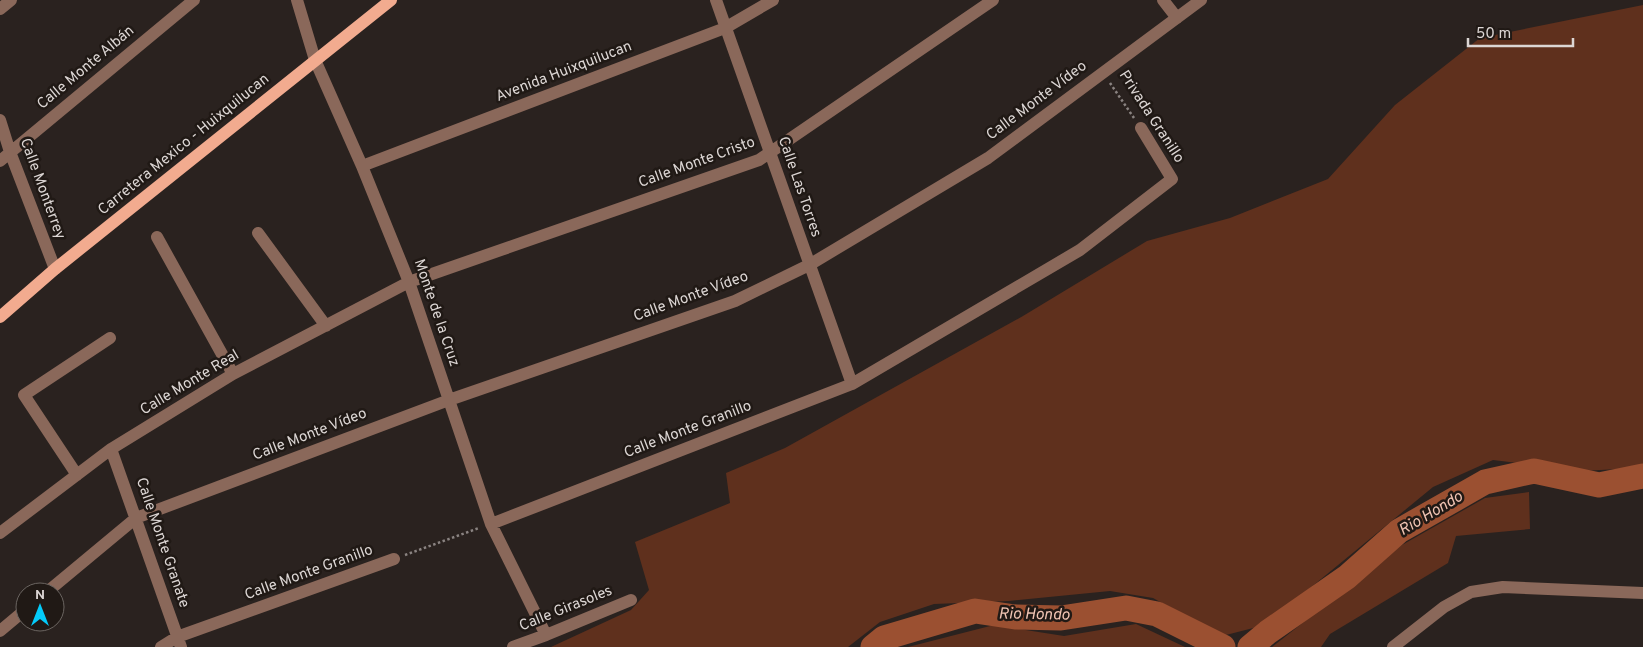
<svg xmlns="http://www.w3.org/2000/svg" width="1643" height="647" viewBox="0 0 1643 647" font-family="Overpass,sans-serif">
  <rect width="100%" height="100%" fill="#2a221f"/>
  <path fill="#5f301d" d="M1643 5V464L1637 468 1582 471 1493 460 1433 487 1265 625 1222 636 1153 598 1110 591 1009 601 934 604 880 622 848 647H551L631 610 649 590 635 542 730 503 726 473 785 448 1023 316 1147 241 1230 218 1328 179 1395 105 1480 38Z
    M1529 492 1530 529 1456 536 1448 563 1330 634 1321 647H1272L1402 545 1485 498Z
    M1136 624 1185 647H908L994 625 1064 636Z"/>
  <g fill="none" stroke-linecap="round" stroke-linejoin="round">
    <path stroke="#9b5031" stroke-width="25" d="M873 647 884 638 975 611 1015 617 1061 618 1126 608 1157 614 1223 647
      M1250 647 1268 632 1347 577 1399 531 1485 482 1534 471 1599 485 1643 476"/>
    <path stroke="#8a8381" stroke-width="2.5" stroke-dasharray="2.5 2.5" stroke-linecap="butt" d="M1110 83 1134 118
      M405 555 479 528"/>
    <path stroke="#8a685a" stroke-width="12" d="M297 0 315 60 362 166 409 282 491 524 546 635
      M716 0 852 384
      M1163 0 1177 18
      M0 9 11 0
      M0 120 10 152 55 269
      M0 161 194 0
      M362 166 725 28 773 0
      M258 233 326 326
      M157 237 233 374
      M111 449 181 647
      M77 475 24 395 110 338
      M491 524 852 384 1080 250 1172 179 1141 128
      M0 533 111 449 233 374 409 282 759 160 993 0
      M47 592 136 518 449 400 735 301 809 265 988 158 1201 0
      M0 631 25 610
      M161 647 177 637 394 559
      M513 647 546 635 631 600
      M1393 647 1444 607 1471 592 1503 587 1643 593"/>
    <path stroke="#f2ab8f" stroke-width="12" d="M0 317 55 269 391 0"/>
  </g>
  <g text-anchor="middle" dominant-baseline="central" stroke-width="5" stroke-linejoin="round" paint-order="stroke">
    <g font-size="15" fill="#dcd6d4" stroke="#201915">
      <text transform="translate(86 68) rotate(-40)">Calle Monte Albán</text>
      <text transform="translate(564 72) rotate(-21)">Avenida Huixquilucan</text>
      <text transform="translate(1037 101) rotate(-37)">Calle Monte Vídeo</text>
      <text transform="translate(1151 117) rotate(57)">Privada Granillo</text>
      <text transform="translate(184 145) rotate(-39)">Carretera Mexico - Huixquilucan</text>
      <text transform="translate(697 163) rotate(-20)">Calle Monte Cristo</text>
      <text transform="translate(799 187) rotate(71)">Calle Las Torres</text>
      <text transform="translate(42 189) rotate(70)">Calle Monterrey</text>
      <text transform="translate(691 297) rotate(-20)">Calle Monte Vídeo</text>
      <text transform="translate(436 313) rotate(71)">Monte de la Cruz</text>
      <text transform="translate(190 383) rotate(-31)">Calle Monte Real</text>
      <text transform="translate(688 430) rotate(-21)">Calle Monte Granillo</text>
      <text transform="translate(310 435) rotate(-21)">Calle Monte Vídeo</text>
      <text transform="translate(162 543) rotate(71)">Calle Monte Granate</text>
      <text transform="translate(309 573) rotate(-20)">Calle Monte Granillo</text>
      <text transform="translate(566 609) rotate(-22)">Calle Girasoles</text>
    </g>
    <g font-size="16" font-style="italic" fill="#f0c4b3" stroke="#201915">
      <text transform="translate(1431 514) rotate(-31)">Rio Hondo</text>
      <text transform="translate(1034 615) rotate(1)">Rio Hondo</text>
    </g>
  </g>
  <g transform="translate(40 607)"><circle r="24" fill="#201915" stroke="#6b6561"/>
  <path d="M0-4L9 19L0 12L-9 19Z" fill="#04cbf9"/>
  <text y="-8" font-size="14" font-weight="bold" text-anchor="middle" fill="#dcd6d4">N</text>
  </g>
  <path d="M1468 38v8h105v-8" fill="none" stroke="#dcd6d4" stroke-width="2.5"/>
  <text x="1476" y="38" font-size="15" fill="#dcd6d4" stroke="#201915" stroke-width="4" paint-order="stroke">50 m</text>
</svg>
